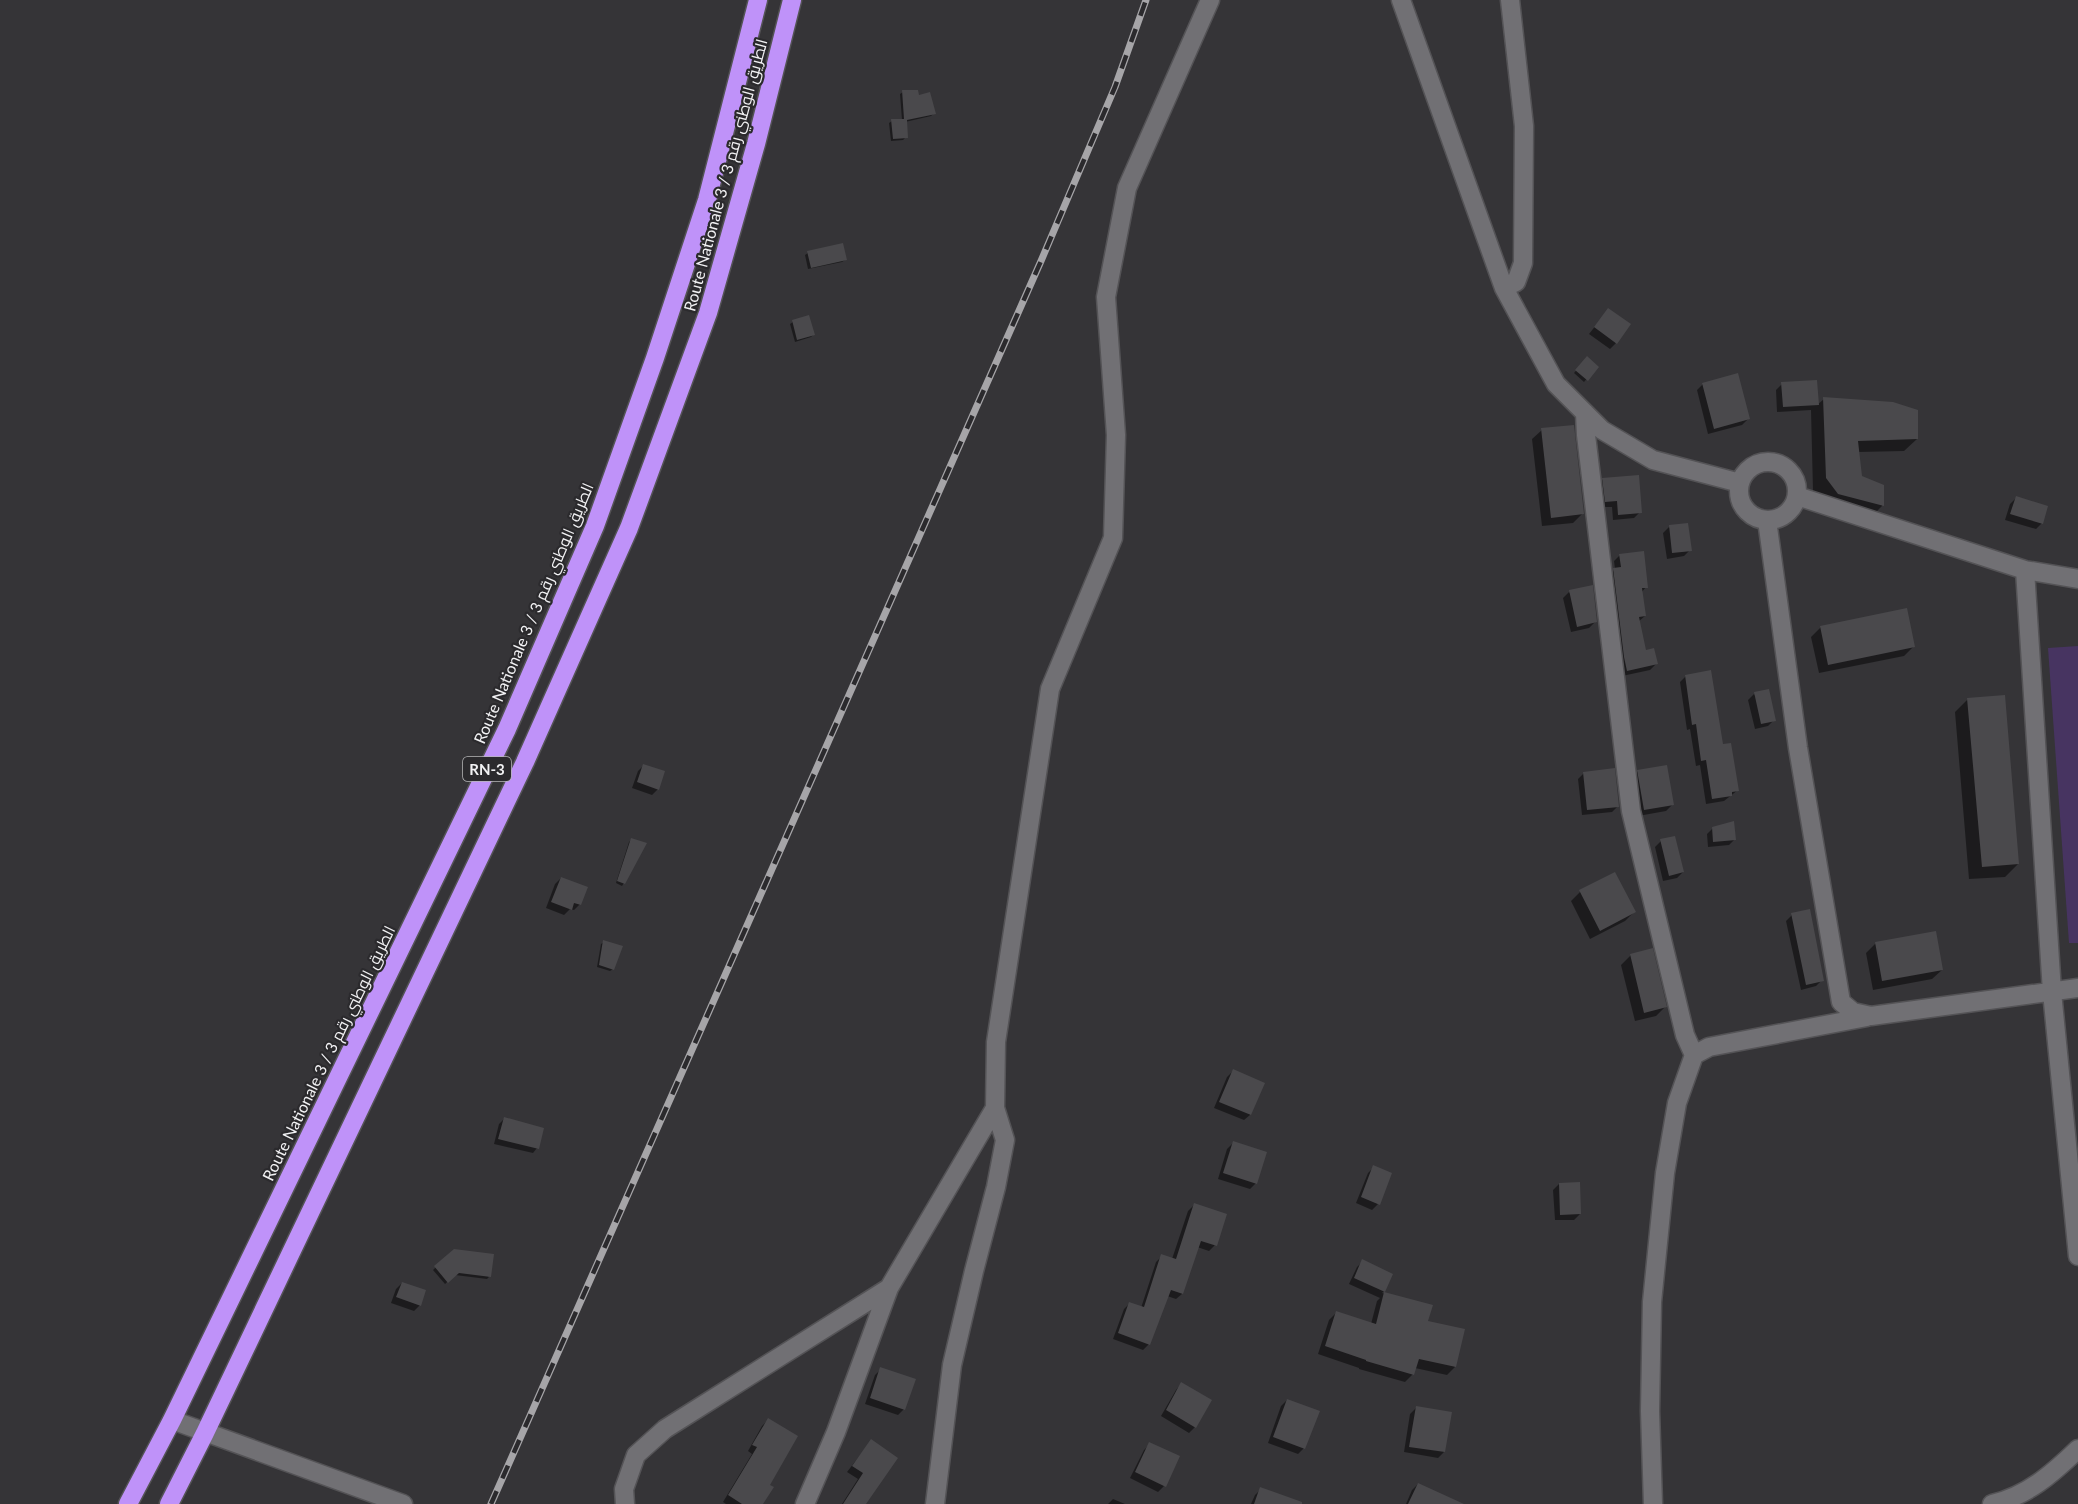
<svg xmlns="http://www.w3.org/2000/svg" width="2078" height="1504" viewBox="0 0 2078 1504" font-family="Lato,Cairo,sans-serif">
  <rect width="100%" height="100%" fill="#353437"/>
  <path fill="#473461" d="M2078 646V943H2069L2048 648Z"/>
  <path fill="#0007" d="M903 92 917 97 934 113 931 116 905 122 906 137 903 140 891 141 889 123 892 121 902 120 900 94Z
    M808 253 845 260 842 262 808 269 805 255Z
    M1608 310 1616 343 1610 349 1589 334Z
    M793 322 813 335 811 337 795 342 790 324Z
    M1587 358 1597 367 1584 382 1574 373Z
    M1816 381 1817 405 1824 399 1917 439 1904 451 1858 452 1860 478 1882 486V506L1870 518 1826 506 1813 491 1811 410 1777 412 1776 390 1782 384Z
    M1703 384 1748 419 1742 425 1708 434 1697 390Z
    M1542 430 1583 513 1573 523 1542 526 1532 439Z
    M1603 479 1640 512 1634 518 1613 520 1612 507H1600L1597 485Z
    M2016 498 2042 523 2036 529 2005 520 2010 504Z
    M1669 527 1690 550 1684 556 1667 559 1663 533Z
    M1620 555 1646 587 1641 593 1645 616 1638 622 1644 652 1656 664 1650 670 1622 676 1608 576 1615 569 1614 561Z
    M1569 592 1595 622 1589 628 1571 632 1563 598Z
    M1821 627 1914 646 1904 656 1819 673 1811 637Z
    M1686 676 1721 746 1738 790 1724 801 1706 804 1700 765 1696 766 1690 729 1687 730 1680 682Z
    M1754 694 1774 720 1768 726 1755 729 1748 700Z
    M1968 699 2018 864 2005 877 1969 879 1955 712Z
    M644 765 658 789 652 795 632 788 638 771Z
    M1638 771 1672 805 1666 811 1638 816 1632 777Z
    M1584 773 1618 806 1612 812 1582 815 1578 779Z
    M1713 828 1735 839 1729 845 1708 847 1707 834Z
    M632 839 624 883 622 886 616 883 629 842Z
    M1661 841 1683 872 1677 878 1663 881 1655 847Z
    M1615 874 1634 912 1625 921 1590 939 1571 901 1580 892Z
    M561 878 580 904 574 910 570 909 564 915 546 908 555 884Z
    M1792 915 1822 980 1816 986 1801 990 1786 921Z
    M604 942 613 969 610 971 597 967 601 944Z
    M1875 944 1942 970 1932 979 1873 990 1866 953Z
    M1631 955 1665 1007 1656 1016 1635 1021 1621 965Z
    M1233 1071 1263 1084 1250 1115 1244 1120 1214 1108 1227 1077Z
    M504 1119 537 1148 533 1153 494 1144 499 1124Z
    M1233 1143 1256 1183 1250 1189 1218 1179 1227 1149Z
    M1374 1167 1378 1204 1372 1210 1356 1203 1368 1173Z
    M1559 1184 1580 1214 1574 1220H1555L1553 1190Z
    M1194 1205 1215 1245 1209 1251 1197 1247 1182 1294 1176 1299 1167 1296 1149 1344 1143 1350 1113 1339 1124 1309 1130 1303 1141 1308 1156 1262 1162 1256 1172 1259 1188 1211Z
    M454 1250 489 1277 487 1279 455 1275 445 1284 433 1270Z
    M1363 1261 1384 1291 1382 1293 1431 1306 1427 1322 1455 1367 1447 1375 1415 1368 1413 1374 1405 1382 1359 1369V1368L1318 1354 1329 1320 1337 1312 1371 1324 1377 1301 1380 1298 1349 1284 1357 1267Z
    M402 1283 420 1305 414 1311 391 1303 396 1289Z
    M881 1369 904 1409 898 1415 865 1404 875 1375Z
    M1181 1384 1195 1427 1189 1433 1161 1416 1176 1390Z
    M1287 1400 1304 1448 1298 1454 1268 1443 1281 1406Z
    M1416 1408 1444 1452 1438 1458 1404 1452 1410 1414Z
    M768 1420V1485L761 1504H726L723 1502 752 1454 748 1451 762 1426Z
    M871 1441 864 1504H842L858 1479 847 1472Z
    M1150 1444 1164 1486 1158 1492 1130 1478 1144 1450Z
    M1418 1484 1447 1504H1406L1412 1490Z
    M1261 1489 1290 1504H1251L1255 1495Z
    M1113 1499 1125 1504H1108Z"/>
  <path fill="#4a494c" d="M902 90H918L919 95 930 92 936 114 907 120 908 138 893 139 891 119H904Z
    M843 243 847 260 811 268 807 251Z
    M1608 308 1631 324 1617 344 1594 327Z
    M809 315 815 335 797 340 792 320Z
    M1587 356 1599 367 1588 381 1575 370Z
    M1738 373 1750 419 1714 429 1702 383Z
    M1817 380 1819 405 1783 407 1781 382Z
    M1823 397 1893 402 1918 410V439L1858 441 1862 476 1884 485V506L1838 494 1826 478Z
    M1574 425 1584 514 1551 518 1541 428Z
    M1639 475 1642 513 1618 515 1617 501 1605 502 1602 478Z
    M2016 496 2048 506 2043 524 2010 514Z
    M1688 523 1692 551 1672 553 1669 525Z
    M1644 551 1648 588H1642L1646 616 1639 617 1646 650 1654 648 1658 664 1627 671 1624 657 1613 568 1621 567 1619 554Z
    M1593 585 1597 622 1577 627 1569 590Z
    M1907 608 1915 647 1828 665 1820 626Z
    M1711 670 1723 744 1731 743 1739 791 1732 792V796L1712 799 1706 760 1701 761 1696 724 1692 725 1685 675Z
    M1769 689 1776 721 1761 724 1754 692Z
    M2005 695 2019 864 1982 867 1967 698Z
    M643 764 665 771 659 790 637 782Z
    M1667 765 1674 805 1644 810 1637 770Z
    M1615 768 1619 807 1587 810 1583 772Z
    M1734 821 1736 840 1713 842 1712 827Z
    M1675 836 1684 872 1669 876 1660 839Z
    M631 838 647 843 625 884 617 881Z
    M1615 872 1636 912 1600 931 1579 890Z
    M561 877 588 887 581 905 574 903 572 910 551 902Z
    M1810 909 1824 981 1806 985 1791 913Z
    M1936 931 1943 970 1882 981 1875 942Z
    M603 940 623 946 614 970 599 965Z
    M1653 948 1667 1007 1644 1013 1630 954Z
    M1233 1069 1265 1083 1251 1115 1219 1102Z
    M504 1117 544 1128 539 1149 498 1139Z
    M1233 1141 1267 1152 1257 1184 1223 1173Z
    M1373 1165 1392 1173 1380 1205 1361 1197Z
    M1580 1182 1581 1214 1560 1215 1559 1183Z
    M1194 1203 1227 1214 1217 1246 1201 1241 1183 1294 1171 1290 1150 1345 1118 1333 1129 1302 1144 1307 1161 1254 1176 1259Z
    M454 1249 494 1254 491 1277 459 1273 448 1283 434 1266Z
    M1362 1259 1393 1274 1385 1292 1354 1278Z
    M402 1282 426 1290 421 1306 396 1297Z
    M1384 1292 1433 1305 1428 1321 1465 1329 1456 1367 1419 1359 1414 1375 1366 1361V1360L1325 1346 1336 1311 1376 1324Z
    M880 1367 916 1379 905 1410 870 1398Z
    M1181 1382 1212 1400 1196 1428 1166 1410Z
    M1287 1399 1320 1411 1305 1449 1273 1437Z
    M1416 1406 1452 1412 1445 1452 1409 1447Z
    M768 1418 798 1436 770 1485 774 1487 763 1504H742L728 1495 757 1447 752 1445Z
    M871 1439 898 1458 866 1504H843L863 1473 852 1466Z
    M1149 1442 1180 1456 1166 1487 1135 1472Z
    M1418 1483 1464 1504H1408Z
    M1260 1487 1302 1502V1504H1254Z"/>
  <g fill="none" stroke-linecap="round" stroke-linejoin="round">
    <defs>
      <path id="minor" d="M1401 0 1504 288 1556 384 1602 430 1653 460 1740 483
        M1504 288 1516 282 1523 263 1524 126 1510 0
        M1585 413 1586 435 1631 811 1685 1035 1694 1055
        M1739 491a29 29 0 1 1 58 0a29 29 0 1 1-58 0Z
        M1797 496 2025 570 2078 579
        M1767 520 1798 748 1841 1002 1853 1012 1871 1016 2078 988
        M2025 570 2052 992 2078 1256
        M172 1420 403 1504
        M625 1504 624 1489 636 1455 665 1429 889 1288
        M805 1504 836 1432 889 1288 995 1108
        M935 1504 952 1365 974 1271 996 1187 1005 1140 995 1108 996 1042 1050 689 1113 538 1116 435 1106 297 1127 188 1210 0
        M1653 1504 1650 1411 1652 1302 1665 1173 1677 1103 1694 1055 1709 1047 1867 1017
        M1992 1504C2027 1496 2052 1474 2078 1449"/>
      <path id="highway" d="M128 1504 172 1420 507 729 595 526 655 358 707 200 758 0
        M169 1504 205 1433 525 762 629 528 708 313 756 144 792 0"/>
    </defs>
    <use href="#minor" stroke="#545356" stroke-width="21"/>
    <use href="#highway" stroke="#545356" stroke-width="21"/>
    <use href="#minor" stroke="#717074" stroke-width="18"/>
    <use href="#highway" stroke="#bf92f9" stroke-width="18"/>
    <defs>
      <path id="rail" d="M491 1504 1041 261 1115 87 1146 0"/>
    </defs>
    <use href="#rail" stroke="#a6a5a8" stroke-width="7"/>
    <use href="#rail" stroke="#2b2a2d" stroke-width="4.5" stroke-dasharray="14" stroke-linecap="butt"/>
  </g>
  <g text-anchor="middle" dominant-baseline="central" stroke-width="4.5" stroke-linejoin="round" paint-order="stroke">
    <rect fill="#2b2a2d" stroke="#b6b6b8" stroke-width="1.5" x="463" y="757" width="48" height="24" rx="4.5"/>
    <g font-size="15" font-weight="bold" fill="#f2f2f4">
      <text x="487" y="769">RN-3</text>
    </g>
    <g font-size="16" fill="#f2f2f4" stroke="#2b2a2d">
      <text transform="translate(725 175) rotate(-75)">Route Nationale 3 / الطريق الوطني رقم 3</text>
      <text transform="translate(533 613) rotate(-67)">Route Nationale 3 / الطريق الوطني رقم 3</text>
      <text transform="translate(328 1053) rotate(-64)">Route Nationale 3 / الطريق الوطني رقم 3</text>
    </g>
  </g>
</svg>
